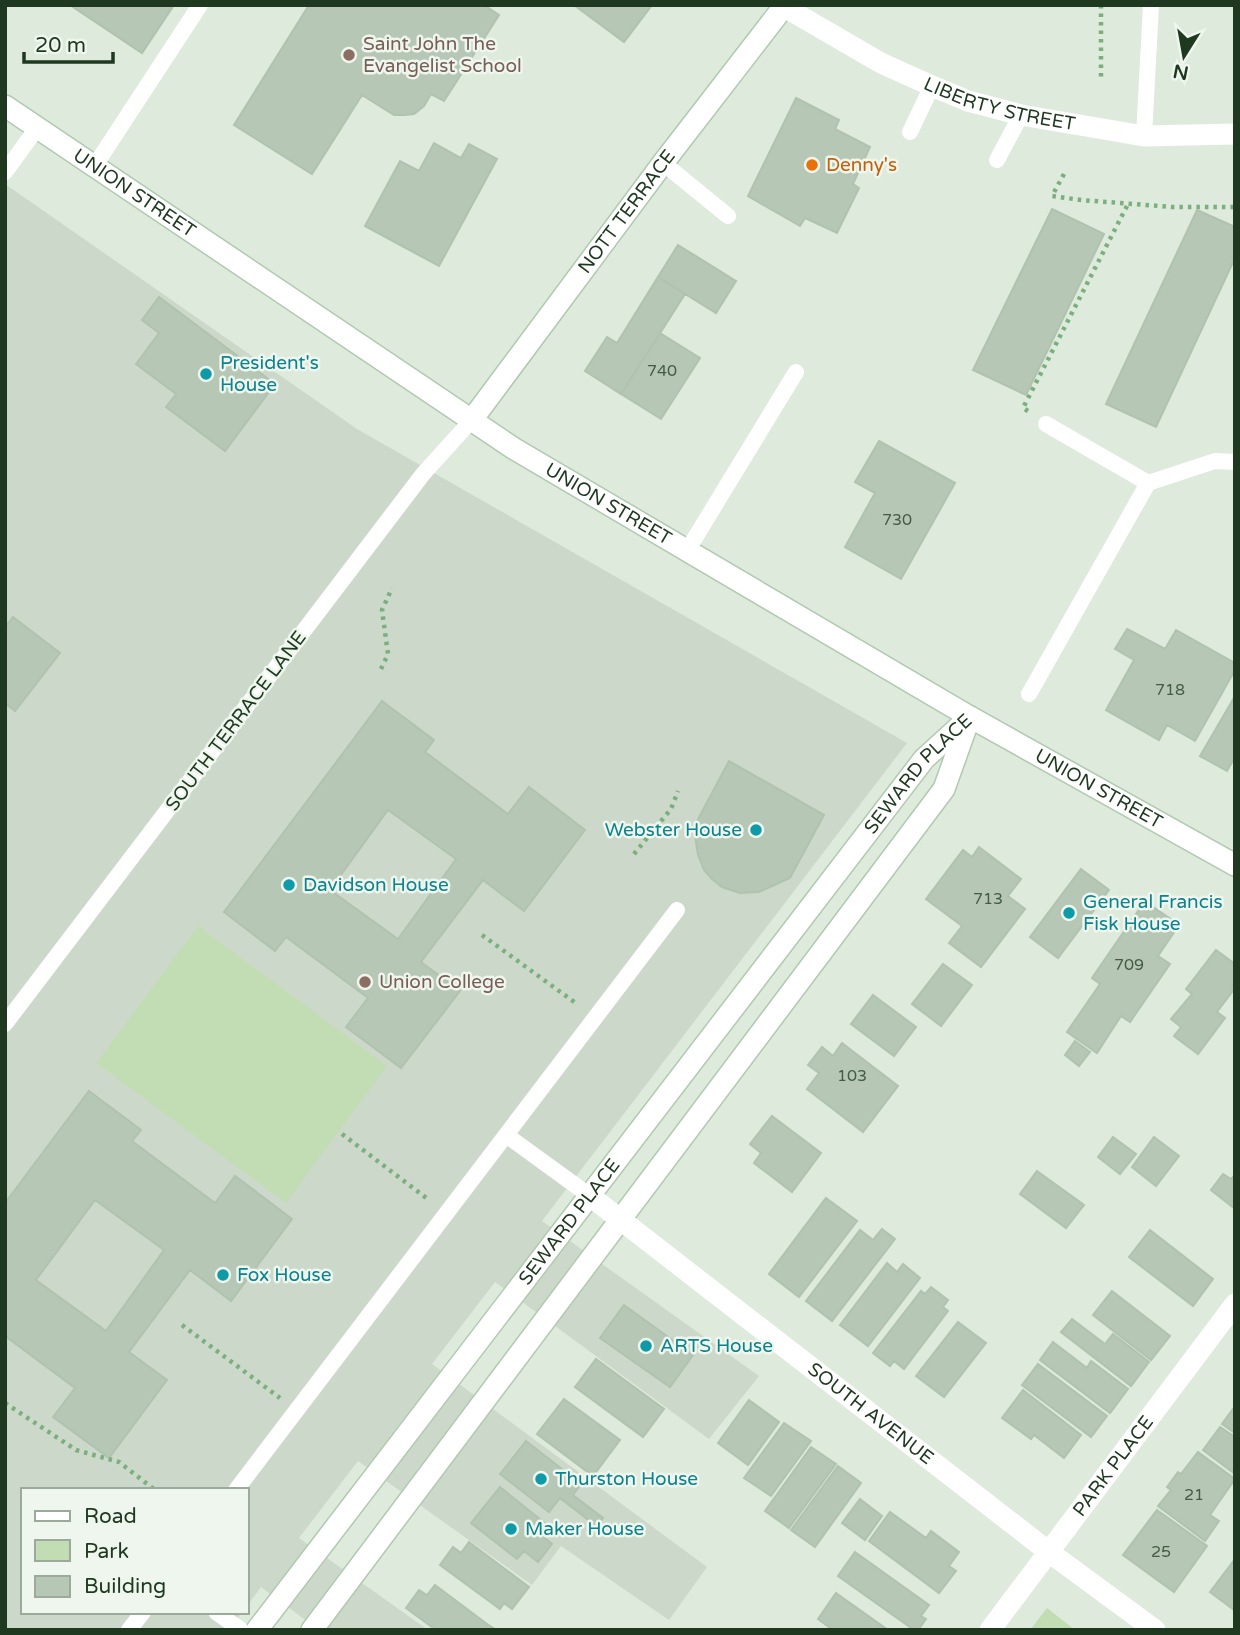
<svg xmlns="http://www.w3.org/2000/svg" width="1240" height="1635" viewBox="0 0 1240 1635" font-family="'Varela Round',sans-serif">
  <rect width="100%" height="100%" fill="#ddeadc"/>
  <path fill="#ccd9ca" d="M5 184 357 429 907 743 542 1221 759 1376 709 1439 495 1282 432 1364 707 1567 669 1620 561 1546 532 1585 358 1461 299 1538 428 1630H319L261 1587 247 1606V1490H23V1612H242L228 1630H5Z"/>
  <path fill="#c2ddb3" d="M198 926 387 1066 286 1203 96 1063Z
    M1047 1608 1075 1630H1030Z"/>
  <path fill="#b6c7b5" stroke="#b0c3af" stroke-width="2" fill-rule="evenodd" d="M70 5H174L142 53Z
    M309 5H484L499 15 444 101 431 94 424 106 414 114 404 115H394L362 95 312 174 234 125Z
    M574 5H652L624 42Z
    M796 98 839 120 835 129 870 147 853 184 859 188 837 233 805 218 800 226 748 196Z
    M434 143 461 158 469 144 497 159 439 266 365 226 400 161 419 171Z
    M1052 209 1104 234 1026 395 973 370Z
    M1197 210 1235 227V258L1156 427 1106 404Z
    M678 245 736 281 716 313 658 277Z
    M658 277 685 294 621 394 585 371 607 337 617 343Z
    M159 297 275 384 225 451 166 407 176 394 136 364 159 333 142 320Z
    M660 333 700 358 661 419 621 394Z
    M879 441 955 483 901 579 845 547 875 493 855 482Z
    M13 617 60 653 15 711 5 703V627Z
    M1127 629 1165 649 1176 630 1235 663V670L1195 741 1167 725 1159 740 1106 710 1134 660 1115 649Z
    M1235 696V757L1227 771 1200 756Z
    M382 701 434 740 425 752 508 814 529 787 585 830 524 911 483 880 421 962 460 991 401 1068 346 1027 368 998 286 937 275 951 224 912ZM388 810 456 859 398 939 330 890Z
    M729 761 824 815 790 878 759 892 740 893 722 887 712 879 704 870 698 855 695 836 696 823Z
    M979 847 1021 879 1008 896 1025 909 981 967 949 943 962 926 926 899 963 850 972 857Z
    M1081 869 1109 890 1058 958 1030 937Z
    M1145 901 1179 925 1158 956 1170 964 1130 1022 1121 1016 1097 1053 1067 1032 1100 984 1092 978Z
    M1216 950 1235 964V988L1217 1012 1225 1018 1198 1054 1174 1036 1181 1027 1171 1019 1192 994 1186 989Z
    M943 964 972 985 941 1026 912 1004Z
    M873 995 916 1027 894 1056 851 1024Z
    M1075 1041 1090 1052 1079 1066 1065 1055Z
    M842 1043 898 1086 863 1132 807 1089 819 1073 808 1065 822 1047 833 1056Z
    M89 1091 141 1130 132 1141 215 1203 235 1176 292 1219 231 1301 190 1270 129 1352 167 1380 109 1458 53 1417 75 1388 5 1336V1203ZM95 1200 164 1250 106 1331 36 1280Z
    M772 1116 821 1153 792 1192 754 1163 761 1153 750 1144Z
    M1113 1137 1136 1154 1120 1174 1098 1157Z
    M1154 1137 1179 1156 1156 1186 1132 1167Z
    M1037 1171 1084 1205 1066 1228 1020 1194Z
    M1223 1174 1231 1179 1235 1175V1209L1211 1190Z
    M826 1198 857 1221 799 1297 769 1274Z
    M882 1229 895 1239 832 1321 806 1301 860 1230 873 1240Z
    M1150 1230 1213 1279 1193 1306 1129 1257Z
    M887 1263 897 1272 903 1264 920 1278 868 1346 840 1325Z
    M931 1287 948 1300 943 1307 948 1311 904 1369 894 1361 890 1366 873 1353 921 1291 925 1294Z
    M1112 1291 1170 1336 1151 1360 1093 1315Z
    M624 1305 693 1355 670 1387 600 1338Z
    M1072 1319 1105 1344 1113 1334 1149 1362 1131 1386 1061 1332Z
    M958 1322 986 1343 944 1397 916 1376Z
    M1053 1342 1087 1368 1091 1361 1128 1389 1110 1413 1040 1360Z
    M596 1359 664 1409 643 1437 575 1387Z
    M1038 1364 1107 1416 1091 1437 1022 1385Z
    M1023 1390 1081 1435 1064 1458 1034 1435 1031 1439 1002 1418Z
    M564 1399 620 1440 593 1476 537 1434Z
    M749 1400 779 1422 748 1465 718 1443Z
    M1235 1406V1433L1222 1424Z
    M784 1423 811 1441 771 1496 744 1478Z
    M1220 1427 1235 1437V1474L1203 1450Z
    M526 1441 581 1484 573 1495 603 1518 596 1526 560 1498 549 1512 500 1474Z
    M811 1447 836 1464 789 1528 765 1511Z
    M1198 1452 1235 1479 1210 1515 1219 1521 1205 1541 1158 1506 1171 1490 1167 1487 1178 1472 1181 1474Z
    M838 1466 861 1483 815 1547 791 1530Z
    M500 1487 547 1525 540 1534 552 1544 538 1562 524 1551 517 1559 471 1523Z
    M860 1499 882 1516 865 1540 842 1523Z
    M1157 1510 1207 1546 1174 1592 1123 1555Z
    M890 1512 926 1538 931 1531 959 1552 949 1566 956 1571 939 1593 869 1541Z
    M469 1542 529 1587 512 1609 504 1603 500 1609 440 1565 453 1547 461 1553Z
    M855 1552 929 1605 921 1616 926 1619 918 1630H914L838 1576Z
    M1235 1559V1609L1234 1610 1210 1592Z
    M435 1585 487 1624 496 1630H436L406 1608 419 1590 427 1595Z
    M836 1593 888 1630H833L818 1619Z"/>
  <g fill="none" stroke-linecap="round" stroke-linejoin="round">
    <defs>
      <g id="secondary">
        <path id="s4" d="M5 106 513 448 970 717 1235 865"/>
        <path id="s5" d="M471 421 663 163 785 5"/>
        <path id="s6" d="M257 1630 924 759 970 717"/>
        <path d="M312 1630 944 789 969 719"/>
      </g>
    </defs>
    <use href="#secondary" stroke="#afcaaf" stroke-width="24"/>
    <path stroke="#7baf7d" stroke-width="4.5" stroke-dasharray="3.5 5" stroke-linecap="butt" d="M1101 5V81
      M1064 174 1052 196 1081 200 1172 207H1235
      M1028 411 1023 408 1128 204
      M381 669 388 654 382 610 392 588
      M634 854 671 809 678 791
      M482 935 577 1004
      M342 1134 429 1200
      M182 1325 280 1398
      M5 1403 76 1450 119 1462 155 1490"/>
    <path stroke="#fff" stroke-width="16" d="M910 132 932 86
      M1144 136 1151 5
      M997 160 1021 115
      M663 163 728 216
      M94 167 200 5
      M5 172 37 128
      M1046 424 1148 483
      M687 551 796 372
      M1029 694 1148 483 1215 461 1235 462
      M5 1024 423 474 471 421
      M506 1135 590 1196
      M236 1490 677 910
      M216 1612 241 1630
      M129 1630 143 1612"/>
    <g stroke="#fff" stroke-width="21">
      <path id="s1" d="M781 5 881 63 932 86 968 101 1021 115 1144 136 1235 134"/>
      <path id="s2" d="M590 1196 1049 1552 1155 1630"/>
      <path id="s3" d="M990 1630 1235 1304"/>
    </g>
    <use href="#secondary" stroke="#fff" stroke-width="21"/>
  </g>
  <g fill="#8d6e63" stroke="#eef6ed" stroke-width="2.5">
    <circle cx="349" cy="55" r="7"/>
    <circle cx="365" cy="982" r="7"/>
  </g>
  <circle fill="#e8710a" stroke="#eef6ed" stroke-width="2.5" cx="812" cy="165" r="7"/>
  <g fill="#0f9aa8" stroke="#eef6ed" stroke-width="2.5">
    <circle cx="206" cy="374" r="7"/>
    <circle cx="756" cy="830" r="7"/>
    <circle cx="289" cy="885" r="7"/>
    <circle cx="1069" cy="913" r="7"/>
    <circle cx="223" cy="1275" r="7"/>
    <circle cx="646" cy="1346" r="7"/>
    <circle cx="541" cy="1479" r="7"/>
    <circle cx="511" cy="1529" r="7"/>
  </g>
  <g text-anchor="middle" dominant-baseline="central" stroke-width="5" stroke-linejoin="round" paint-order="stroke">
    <g font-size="16" fill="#445c45">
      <text x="662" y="371">740</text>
      <text x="897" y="520">730</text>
      <text x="1170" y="690">718</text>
      <text x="988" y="899">713</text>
      <text x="1129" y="965">709</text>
      <text x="852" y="1076">103</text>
      <text x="1194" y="1495">21</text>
      <text x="1161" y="1552">25</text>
    </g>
    <g font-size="19" fill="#785e54" stroke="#eef6ed" text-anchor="start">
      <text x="363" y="44">Saint John The<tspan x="363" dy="22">Evangelist School</tspan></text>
      <text x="379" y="982">Union College</text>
    </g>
    <g font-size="19" fill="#1e3920" stroke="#eef6ed">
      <text stroke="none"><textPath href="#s1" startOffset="242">LIBERTY STREET</textPath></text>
      <text stroke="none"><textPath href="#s4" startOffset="156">UNION STREET</textPath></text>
      <text stroke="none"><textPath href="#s5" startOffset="261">NOTT TERRACE</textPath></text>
      <text stroke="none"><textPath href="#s4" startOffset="723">UNION STREET</textPath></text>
      <text transform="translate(236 721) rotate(-53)">SOUTH TERRACE LANE</text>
      <text stroke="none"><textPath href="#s6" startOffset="1082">SEWARD PLACE</textPath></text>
      <text stroke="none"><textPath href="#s4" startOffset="1290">UNION STREET</textPath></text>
      <text stroke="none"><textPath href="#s6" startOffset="514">SEWARD PLACE</textPath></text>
      <text stroke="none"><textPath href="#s2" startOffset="355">SOUTH AVENUE</textPath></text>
      <text stroke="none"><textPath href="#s3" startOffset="205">PARK PLACE</textPath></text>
    </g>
    <g font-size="19" fill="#c56008" stroke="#eef6ed" text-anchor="start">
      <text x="826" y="165">Denny's</text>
    </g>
    <g font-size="19" fill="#0d838f" stroke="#eef6ed" text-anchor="start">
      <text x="220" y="363">President's<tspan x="220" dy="22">House</tspan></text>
      <text x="742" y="830" text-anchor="end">Webster House</text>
      <text x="303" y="885">Davidson House</text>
      <text x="1083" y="902">General Francis<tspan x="1083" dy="22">Fisk House</tspan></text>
      <text x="237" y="1275">Fox House</text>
      <text x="660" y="1346">ARTS House</text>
      <text x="555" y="1479">Thurston House</text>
      <text x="525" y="1529">Maker House</text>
    </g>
  </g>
  <rect width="1240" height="1635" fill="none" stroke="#1e3920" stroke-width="14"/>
  <rect x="21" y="1488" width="228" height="126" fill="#eef6ed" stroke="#9baa9b" stroke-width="2"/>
  <rect x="35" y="1511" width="35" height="10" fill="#ffffff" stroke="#9baa9b" stroke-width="2"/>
  <text x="84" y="1523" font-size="21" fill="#1e3920">Road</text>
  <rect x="35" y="1540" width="35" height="21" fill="#c2ddb3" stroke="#9baa9b" stroke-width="2"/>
  <text x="84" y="1558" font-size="21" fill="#1e3920">Park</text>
  <rect x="35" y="1576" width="35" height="21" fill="#b6c7b5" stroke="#9baa9b" stroke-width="2"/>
  <text x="84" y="1593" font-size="21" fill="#1e3920">Building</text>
  <g transform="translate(1184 56) rotate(191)" stroke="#eef6ed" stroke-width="5" paint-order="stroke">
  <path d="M0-5L12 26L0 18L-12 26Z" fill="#1e3920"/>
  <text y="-10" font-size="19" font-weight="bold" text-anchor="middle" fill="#1e3920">N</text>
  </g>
  <path d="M24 52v10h89v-10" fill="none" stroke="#1e3920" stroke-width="3.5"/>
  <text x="35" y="52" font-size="21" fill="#1e3920" stroke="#eef6ed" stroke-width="5" paint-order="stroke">20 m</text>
</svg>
